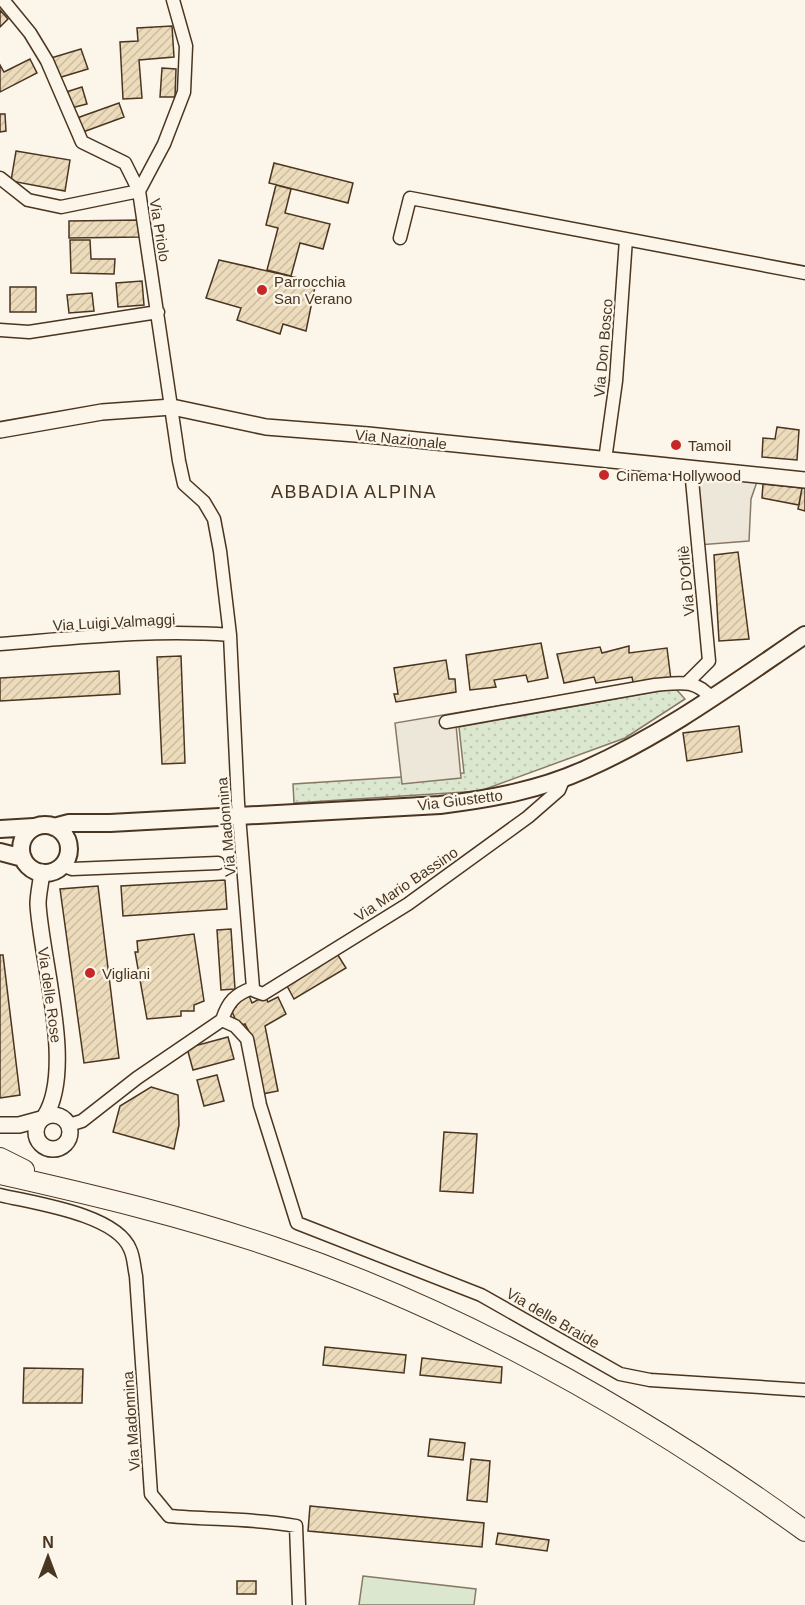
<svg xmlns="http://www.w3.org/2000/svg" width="805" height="1605" viewBox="0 0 805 1605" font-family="Helvetica,sans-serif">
  <defs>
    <pattern id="park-dots" width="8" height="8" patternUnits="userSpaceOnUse" patternTransform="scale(1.5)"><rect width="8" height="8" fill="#dce7d0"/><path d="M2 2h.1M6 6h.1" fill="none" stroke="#bec7b2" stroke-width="1.8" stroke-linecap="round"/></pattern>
    <pattern id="building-hatch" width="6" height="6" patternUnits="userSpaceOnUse" patternTransform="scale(1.5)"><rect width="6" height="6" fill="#ecdcbc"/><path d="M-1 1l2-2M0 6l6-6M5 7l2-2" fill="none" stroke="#ccbda1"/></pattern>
  </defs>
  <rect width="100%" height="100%" fill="#fbf6e9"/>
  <path fill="#dce7d0" stroke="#887966" stroke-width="1.5" d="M363 1576 476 1589 474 1605H359Z"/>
  <path fill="url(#park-dots)" stroke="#887966" stroke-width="1.5" d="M675 688 685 699 625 738 480 791 294 803 293 784 464 773 459 727Z"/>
  <path fill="#ede7d9" stroke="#887966" stroke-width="1.5" d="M691 469 759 476 751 499 749 541 698 545Z
    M635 683 456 725 461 778 402 784 395 723Z"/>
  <path fill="url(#building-hatch)" stroke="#4a3520" stroke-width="1.5" d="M0 10 8 19 0 27Z
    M172 26 174 57 139 60 142 98 123 99 120 42 138 41 137 28Z
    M81 49 88 69 58 78 51 58Z
    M30 59 37 73 0 92V65L4 72Z
    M162 68 176 69 175 97H160Z
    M82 87 87 104 71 108 66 92Z
    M119 103 124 117 83 132 77 118Z
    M0 114H5L6 131 0 132Z
    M16 151 70 160 65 191 11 181Z
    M274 163 353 183 348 203 269 183Z
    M276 185 291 189 285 213 330 224 323 249 300 243 291 276 267 270 278 228 266 225Z
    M141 220V237L69 238V221Z
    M70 240H90L91 259H115L114 274 71 273Z
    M219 260 316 282 306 331 283 324 280 334 237 320 241 308 206 298Z
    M142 281 144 305 118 307 116 283Z
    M10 287H36V312H10Z
    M92 293 94 311 69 313 67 295Z
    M777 427 799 430 797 460 762 457 763 438 775 439Z
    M763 484 802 488 799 505 762 498Z
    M802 488H805V511L798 509Z
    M738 552 749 639 719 641 714 555Z
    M541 643 548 678 528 682 526 675 494 680 496 687 470 690 466 655Z
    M629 646V653L667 648 671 680 633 682 632 677 596 683 594 677 564 683 557 654 600 647 602 653Z
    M181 656 185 763 162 764 157 657Z
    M446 660 449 679H455L456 692 396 702 394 694H398L394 668Z
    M119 671 120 694 0 701V678Z
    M739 726 742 752 687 761 683 733Z
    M225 880 227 909 123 916 121 886Z
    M98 886 119 1058 84 1063 60 889Z
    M231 929 235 989 221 990 217 930Z
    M194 934 204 1001 194 1005V1011H181V1016L147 1019 135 952H138L137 941Z
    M336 952 346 968 294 999 286 984Z
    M0 955H3L20 1095 0 1098Z
    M248 993 252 1003 265 996 268 1002 278 997 286 1014 265 1026 278 1091 262 1094 252 1038 245 1024 238 1026 231 1009 236 1007 234 1000Z
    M228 1037 234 1059 193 1070 187 1048Z
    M217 1075 224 1101 204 1106 197 1080Z
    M151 1087 178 1095 179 1125 174 1149 113 1132 120 1106Z
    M444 1132 477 1134 473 1193 440 1191Z
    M325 1347 406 1355 404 1373 323 1365Z
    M422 1358 502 1367 501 1383 420 1375Z
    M24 1368 83 1369 82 1403H23Z
    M430 1439 465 1443 463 1460 428 1456Z
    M471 1459 490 1461 487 1502 467 1500Z
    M310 1506 484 1523 482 1547 308 1531Z
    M498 1533 549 1540 547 1551 496 1544Z
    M237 1581H256V1594H237Z"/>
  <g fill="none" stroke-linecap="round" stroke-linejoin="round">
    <defs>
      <path id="minor" d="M3 0 30 33 47 61 82 142 125 163 139 191 179 461 184 484 204 502 214 519 220 551 230 635 238 803 253 988C235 994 228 1002 222 1020
        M0 178 28 200 61 207 139 191 164 144 184 92 186 46 173 0
        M400 238 410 198 805 273
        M0 330 29 332 158 312
        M605 460 616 381 626 239
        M0 644C76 638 154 629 230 635
        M688 682 709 661 691 469
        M446 722 655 685C679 683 695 678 712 699
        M62 865 72 869 218 863
        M253 988 255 991 263 994 408 904 528 817 559 790 564 778
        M222 1020 235 1026 247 1039 260 1105 297 1223 481 1295 620 1374 650 1380 805 1390
        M69 1125 82 1121 137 1078 222 1020
        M0 1195C33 1203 116 1214 130 1249 134 1257 134 1268 136 1276L151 1494 169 1516C212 1520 255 1518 296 1526L299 1605"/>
      <path id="tertiary" d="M0 430 102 412 172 407 266 427 368 435 805 480
        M42 872C41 882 38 894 38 904 41 960 75 1068 45 1116
        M36 1132a17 17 0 1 1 34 0a17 17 0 1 1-34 0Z
        M0 1125H19L41 1119"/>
      <path id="secondary" d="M21 849a24 24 0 1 1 48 0a24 24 0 1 1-48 0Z
        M54 827 69 823H110L440 805C490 799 540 790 586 769 665 734 734 683 805 635
        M0 829 34 827
        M0 852 23 858"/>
      <path id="trunk" d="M0 1158 24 1170
        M0 1174C93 1195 186 1217 276 1248 466 1313 642 1413 805 1531"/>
    </defs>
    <use href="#minor" stroke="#4a3520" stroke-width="15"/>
    <use href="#tertiary" stroke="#4a3520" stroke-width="18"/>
    <use href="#secondary" stroke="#4a3520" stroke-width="20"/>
    <use href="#trunk" stroke="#4a3520" stroke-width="22"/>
    <use href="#minor" stroke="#fbf6e9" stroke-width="12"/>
    <use href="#tertiary" stroke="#fbf6e9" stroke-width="15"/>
    <use href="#secondary" stroke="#fbf6e9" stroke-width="16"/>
    <use href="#trunk" stroke="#fbf6e9" stroke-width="20"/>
  </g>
  <g fill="#c62828" stroke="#fbf6e9" stroke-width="2">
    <circle cx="262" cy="290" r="6"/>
    <circle cx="676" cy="445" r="6"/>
    <circle cx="604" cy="475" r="6"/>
    <circle cx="90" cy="973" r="6"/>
  </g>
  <g text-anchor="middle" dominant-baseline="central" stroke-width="4.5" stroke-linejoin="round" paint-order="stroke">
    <g font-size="15" fill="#4a3520" stroke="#fbf6e9">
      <text transform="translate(160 230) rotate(81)">Via Priolo</text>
      <text transform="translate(603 348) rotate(-85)">Via Don Bosco</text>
      <text transform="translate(401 439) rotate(6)">Via Nazionale</text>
      <text transform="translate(686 581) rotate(-95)">Via D'Orliè</text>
      <text transform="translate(114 622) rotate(-3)">Via Luigi Valmaggi</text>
      <text transform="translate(460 800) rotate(-7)">Via Giustetto</text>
      <text transform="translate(226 827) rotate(-95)">Via Madonnina</text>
      <text transform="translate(406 884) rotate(-34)">Via Mario Bassino</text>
      <text transform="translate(50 995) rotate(82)">Via delle Rose</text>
      <text transform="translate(553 1318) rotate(30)">Via delle Braide</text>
      <text transform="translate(131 1421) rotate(-94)">Via Madonnina</text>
    </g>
    <g font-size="15" fill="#4a3520" stroke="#fbf6e9" text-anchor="start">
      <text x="274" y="281">Parrocchia<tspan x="274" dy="17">San Verano</tspan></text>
      <text x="688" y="445">Tamoil</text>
      <text x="616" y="475">Cinema Hollywood</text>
      <text x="102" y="973">Vigliani</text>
    </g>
    <g font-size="18" letter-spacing="1.5" fill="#4a3520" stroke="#fbf6e9">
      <text x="354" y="492">ABBADIA ALPINA</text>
    </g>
  </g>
  <g transform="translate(48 1557)" stroke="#fbf6e9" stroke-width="4.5" paint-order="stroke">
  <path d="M0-4.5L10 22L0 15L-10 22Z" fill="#4a3520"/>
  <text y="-9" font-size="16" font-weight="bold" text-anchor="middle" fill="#4a3520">N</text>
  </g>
</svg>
